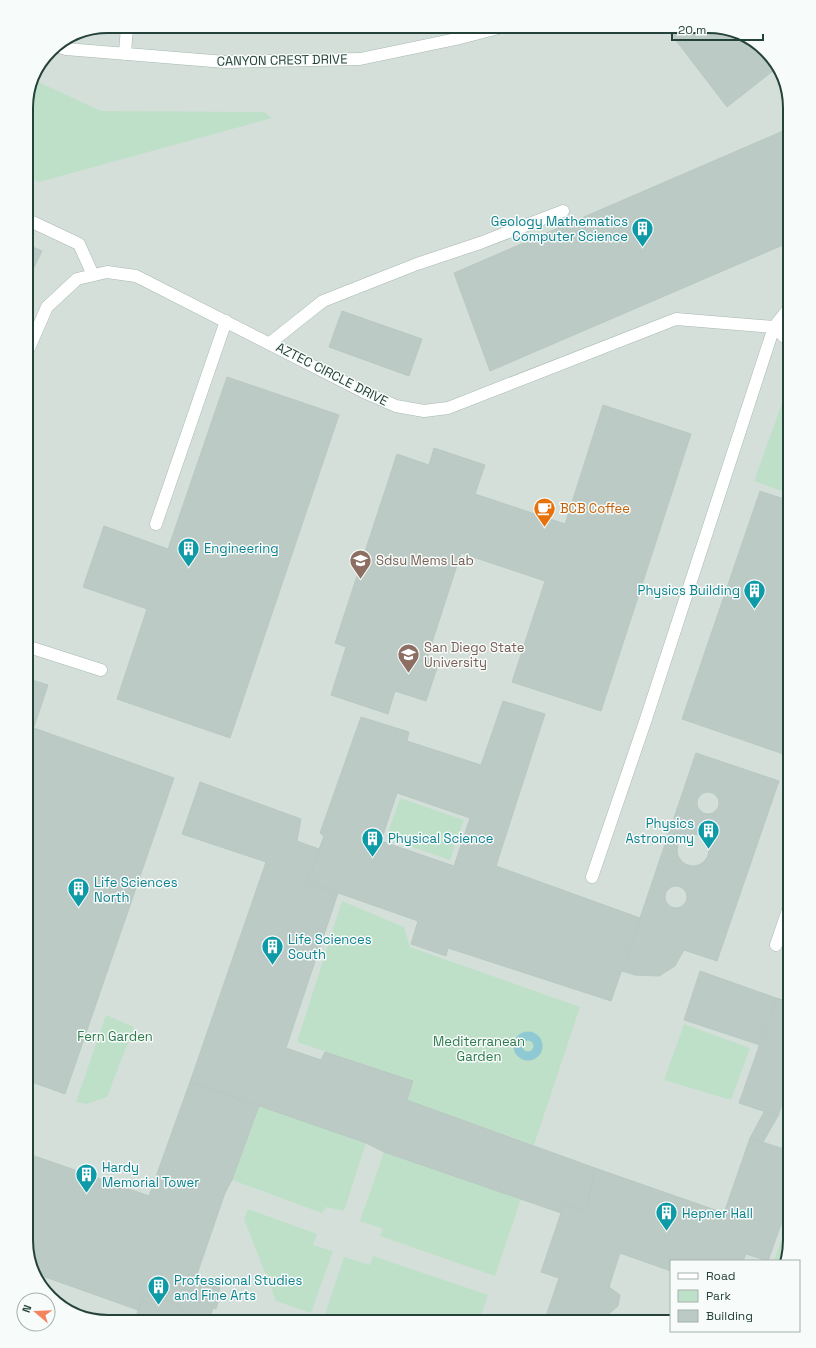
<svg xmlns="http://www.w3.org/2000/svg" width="816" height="1348" viewBox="0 0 816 1348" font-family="'Space Grotesk',sans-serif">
  <rect width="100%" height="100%" fill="#e6efeb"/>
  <path fill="#d4dfda" d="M108 26H714L754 40 781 72 790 108V1240L784 1261H671V1322H103L63 1308 35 1276 26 1240V103L32 76 50 50 77 32Z"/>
  <path fill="#bfe0c8" d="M32 79 101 111 264 112 272 118 39 182 26 174V103Z
    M789 384 790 385V494L754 481Z
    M400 798 464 820 450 860 386 838Z
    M342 901 404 927 410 947 580 1007 534 1145 407 1100 413 1081 297 1042Z
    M106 1015 134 1027 107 1097 87 1104 76 1102Z
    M684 1024 750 1048 731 1100 664 1080Z
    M259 1106 366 1143 344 1211 326 1207 322 1213 232 1180Z
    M384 1152 521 1199 495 1276 380 1236 383 1229 360 1221Z
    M248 1209 317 1234 313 1245 333 1251 311 1313 276 1301 244 1219Z
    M790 1216V1240L784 1261H774Z
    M373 1256 488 1295 479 1322H340L324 1317 344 1257 370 1265Z"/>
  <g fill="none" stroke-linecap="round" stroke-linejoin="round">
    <path stroke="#8ec9d4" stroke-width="9" d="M518 1046a10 10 0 1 1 20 0a10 10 0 1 1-20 0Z"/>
  </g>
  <path fill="#bbcac4" stroke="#b8c9c2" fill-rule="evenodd" d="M665 26H714L754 40 778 67 727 107Z
    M790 128V242L490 371 454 273Z
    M26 244 42 251 26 284Z
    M342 311 422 339 409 376 329 347Z
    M227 377 339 415 230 738 117 699 147 609 83 587 104 526 168 549Z
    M603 405 691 434 601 711 512 682 545 581 461 553 427 658 439 662 426 701 395 691 388 714 331 695 346 647 335 643 397 454 429 465 434 448 485 465 475 494 565 524Z
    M760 491 790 501 789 756 682 719Z
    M26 678 48 685 26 751Z
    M503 701 545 714 496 866 640 918 611 1001 448 948 446 956 411 944 418 921 307 882 324 836 320 833 361 717 409 732 407 741 481 765ZM397 793 470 818 454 866 381 841Z
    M34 728 174 778 65 1094 26 1080V751Z
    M696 753 779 781 717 961 684 950 675 966 659 976 635 975 622 971Z
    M200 782 301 819 297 841 319 849 307 882 338 893 286 1048 321 1060 325 1052 413 1081 407 1100 595 1168 587 1206 581 1210 564 1204 561 1213 384 1152 366 1143 190 1082 266 862 182 834Z
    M697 803a11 11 0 1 1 22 0a11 11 0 1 1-22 0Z
    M677 850a16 16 0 1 1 32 0a16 16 0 1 1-32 0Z
    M665 897a11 11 0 1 1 22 0a11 11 0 1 1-22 0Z
    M700 971 776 998 760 1045 684 1020Z
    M776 998 790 1002V1080L778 1116 739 1103Z
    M190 1082 259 1106 232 1180 225 1193 195 1280 188 1277 178 1305 144 1294 138 1310 34 1273 26 1240V1153L149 1196Z
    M764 1112 778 1116 763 1142 750 1138Z
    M750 1138 790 1151V1199L768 1261 746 1254 743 1261H671V1271L620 1253 609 1287 620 1295 618 1306 610 1313 602 1315 599 1322H544L559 1278 541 1272 564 1204 581 1210 587 1206 595 1168 724 1213Z
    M188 1277 220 1288 215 1301 218 1302 216 1309 213 1308 209 1320 178 1309Z
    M144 1294 178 1305V1309L209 1320 210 1317 224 1322H134Z"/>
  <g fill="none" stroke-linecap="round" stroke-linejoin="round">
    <defs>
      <path id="minor" d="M56 46 66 49 225 62 360 59 456 39 506 26
        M125 54 127 26
        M26 219 79 244 93 275
        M270 343 323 301 417 264 480 243 563 211
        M26 355 47 307 77 279 107 272 136 276 364 392 396 406 424 411 448 408 676 319 774 327 790 307
        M156 524 226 321
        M26 646 101 670
        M592 877 646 719 774 327 790 342
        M776 945 790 904"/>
    </defs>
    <use href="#minor" stroke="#a8b8b2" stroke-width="13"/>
    <use href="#minor" stroke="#fff" stroke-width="12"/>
  </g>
  <defs>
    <symbol id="building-pin" viewBox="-11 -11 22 30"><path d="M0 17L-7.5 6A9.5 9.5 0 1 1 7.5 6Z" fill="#0f9aa8" stroke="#f7fbf9"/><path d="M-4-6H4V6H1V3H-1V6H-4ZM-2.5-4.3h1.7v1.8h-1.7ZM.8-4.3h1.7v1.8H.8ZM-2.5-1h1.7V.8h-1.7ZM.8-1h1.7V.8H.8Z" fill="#fff"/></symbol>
    <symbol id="cafe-pin" viewBox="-11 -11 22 30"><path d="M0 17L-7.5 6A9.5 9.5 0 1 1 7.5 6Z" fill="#e8710a" stroke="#f7fbf9"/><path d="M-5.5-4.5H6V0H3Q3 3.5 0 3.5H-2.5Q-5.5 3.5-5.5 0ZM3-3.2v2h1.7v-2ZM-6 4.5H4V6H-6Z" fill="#fff"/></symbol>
    <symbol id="university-pin" viewBox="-11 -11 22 30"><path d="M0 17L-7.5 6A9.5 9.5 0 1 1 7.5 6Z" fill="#8d6e63" stroke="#f7fbf9"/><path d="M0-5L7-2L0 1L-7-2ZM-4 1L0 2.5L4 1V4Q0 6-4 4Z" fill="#fff"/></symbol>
  </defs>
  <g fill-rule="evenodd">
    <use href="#building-pin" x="630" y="216" width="25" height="34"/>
    <use href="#cafe-pin" x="532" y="496" width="25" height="34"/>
    <use href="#building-pin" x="176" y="536" width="25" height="34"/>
    <use href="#university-pin" x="348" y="548" width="25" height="34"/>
    <use href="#building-pin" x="742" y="578" width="25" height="34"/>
    <use href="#university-pin" x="396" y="642" width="25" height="34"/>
    <use href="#building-pin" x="696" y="818" width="25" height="34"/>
    <use href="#building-pin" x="360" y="826" width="25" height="34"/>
    <use href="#building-pin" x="66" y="876" width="25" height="34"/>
    <use href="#building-pin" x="260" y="934" width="25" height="34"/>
    <use href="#building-pin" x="74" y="1162" width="25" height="34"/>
    <use href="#building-pin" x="654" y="1200" width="25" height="34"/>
    <use href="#building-pin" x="146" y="1274" width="25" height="34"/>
  </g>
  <g text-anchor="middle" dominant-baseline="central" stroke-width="3" stroke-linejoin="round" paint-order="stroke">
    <g font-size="13" fill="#24423a" stroke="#f7fbf9">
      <text transform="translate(282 60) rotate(-1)">CANYON CREST DRIVE</text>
      <text transform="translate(332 374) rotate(27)">AZTEC CIRCLE DRIVE</text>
    </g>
    <g font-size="13" fill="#0d838f" stroke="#f7fbf9" text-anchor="start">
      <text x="628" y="221" text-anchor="end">Geology Mathematics<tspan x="628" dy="15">Computer Science</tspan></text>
      <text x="204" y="548">Engineering</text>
      <text x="740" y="590" text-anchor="end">Physics Building</text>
      <text x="694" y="823" text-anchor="end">Physics<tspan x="694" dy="15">Astronomy</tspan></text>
      <text x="388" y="838">Physical Science</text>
      <text x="94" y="882">Life Sciences<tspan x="94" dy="15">North</tspan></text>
      <text x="288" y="939">Life Sciences<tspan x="288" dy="15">South</tspan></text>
      <text x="102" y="1167">Hardy<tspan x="102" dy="15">Memorial Tower</tspan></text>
      <text x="682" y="1213">Hepner Hall</text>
      <text x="174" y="1280">Professional Studies<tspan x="174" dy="15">and Fine Arts</tspan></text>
    </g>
    <g font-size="13" fill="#c56008" stroke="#f7fbf9" text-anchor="start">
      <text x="560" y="508">BCB Coffee</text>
    </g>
    <g font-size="13" fill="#785e54" stroke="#f7fbf9" text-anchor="start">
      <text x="376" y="560">Sdsu Mems Lab</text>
      <text x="424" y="647">San Diego State<tspan x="424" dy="15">University</tspan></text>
    </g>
    <g font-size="13" fill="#2d7a4b" stroke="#f7fbf9">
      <text x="115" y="1036">Fern Garden</text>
      <text x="479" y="1041">Mediterranean<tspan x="479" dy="15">Garden</tspan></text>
    </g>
  </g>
  <path d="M0 0H816V1348H0ZM108 33H708A75 75 0 0 1 783 108V1240A75 75 0 0 1 708 1315H108A75 75 0 0 1 33 1240V108A75 75 0 0 1 108 33Z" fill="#f7fbf9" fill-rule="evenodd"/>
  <path fill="none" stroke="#24423a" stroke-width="2" d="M108 33H708A75 75 0 0 1 783 108V1240A75 75 0 0 1 708 1315H108A75 75 0 0 1 33 1240V108A75 75 0 0 1 108 33Z"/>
  <rect x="670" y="1260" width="130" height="72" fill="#f7fbf9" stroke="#a3b1ad"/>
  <rect x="678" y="1273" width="20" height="6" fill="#ffffff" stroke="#a3b1ad"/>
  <text x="706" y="1280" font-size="12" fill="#24423a">Road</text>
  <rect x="678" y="1290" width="20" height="12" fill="#bfe0c8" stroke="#a3b1ad"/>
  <text x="706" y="1300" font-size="12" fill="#24423a">Park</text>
  <rect x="678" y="1310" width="20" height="12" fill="#bbcac4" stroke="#a3b1ad"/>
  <text x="706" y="1320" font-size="12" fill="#24423a">Building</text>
  <g transform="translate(36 1312) rotate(289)"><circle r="19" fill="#f7fbf9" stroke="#a3b1ad"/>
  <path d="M0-3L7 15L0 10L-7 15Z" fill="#f4845f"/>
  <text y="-6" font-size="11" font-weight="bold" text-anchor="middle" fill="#24423a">N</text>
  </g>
  <path d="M672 34v6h91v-6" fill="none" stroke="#24423a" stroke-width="2"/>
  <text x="678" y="34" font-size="12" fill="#24423a" stroke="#f7fbf9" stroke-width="3" paint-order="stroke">20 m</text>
</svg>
